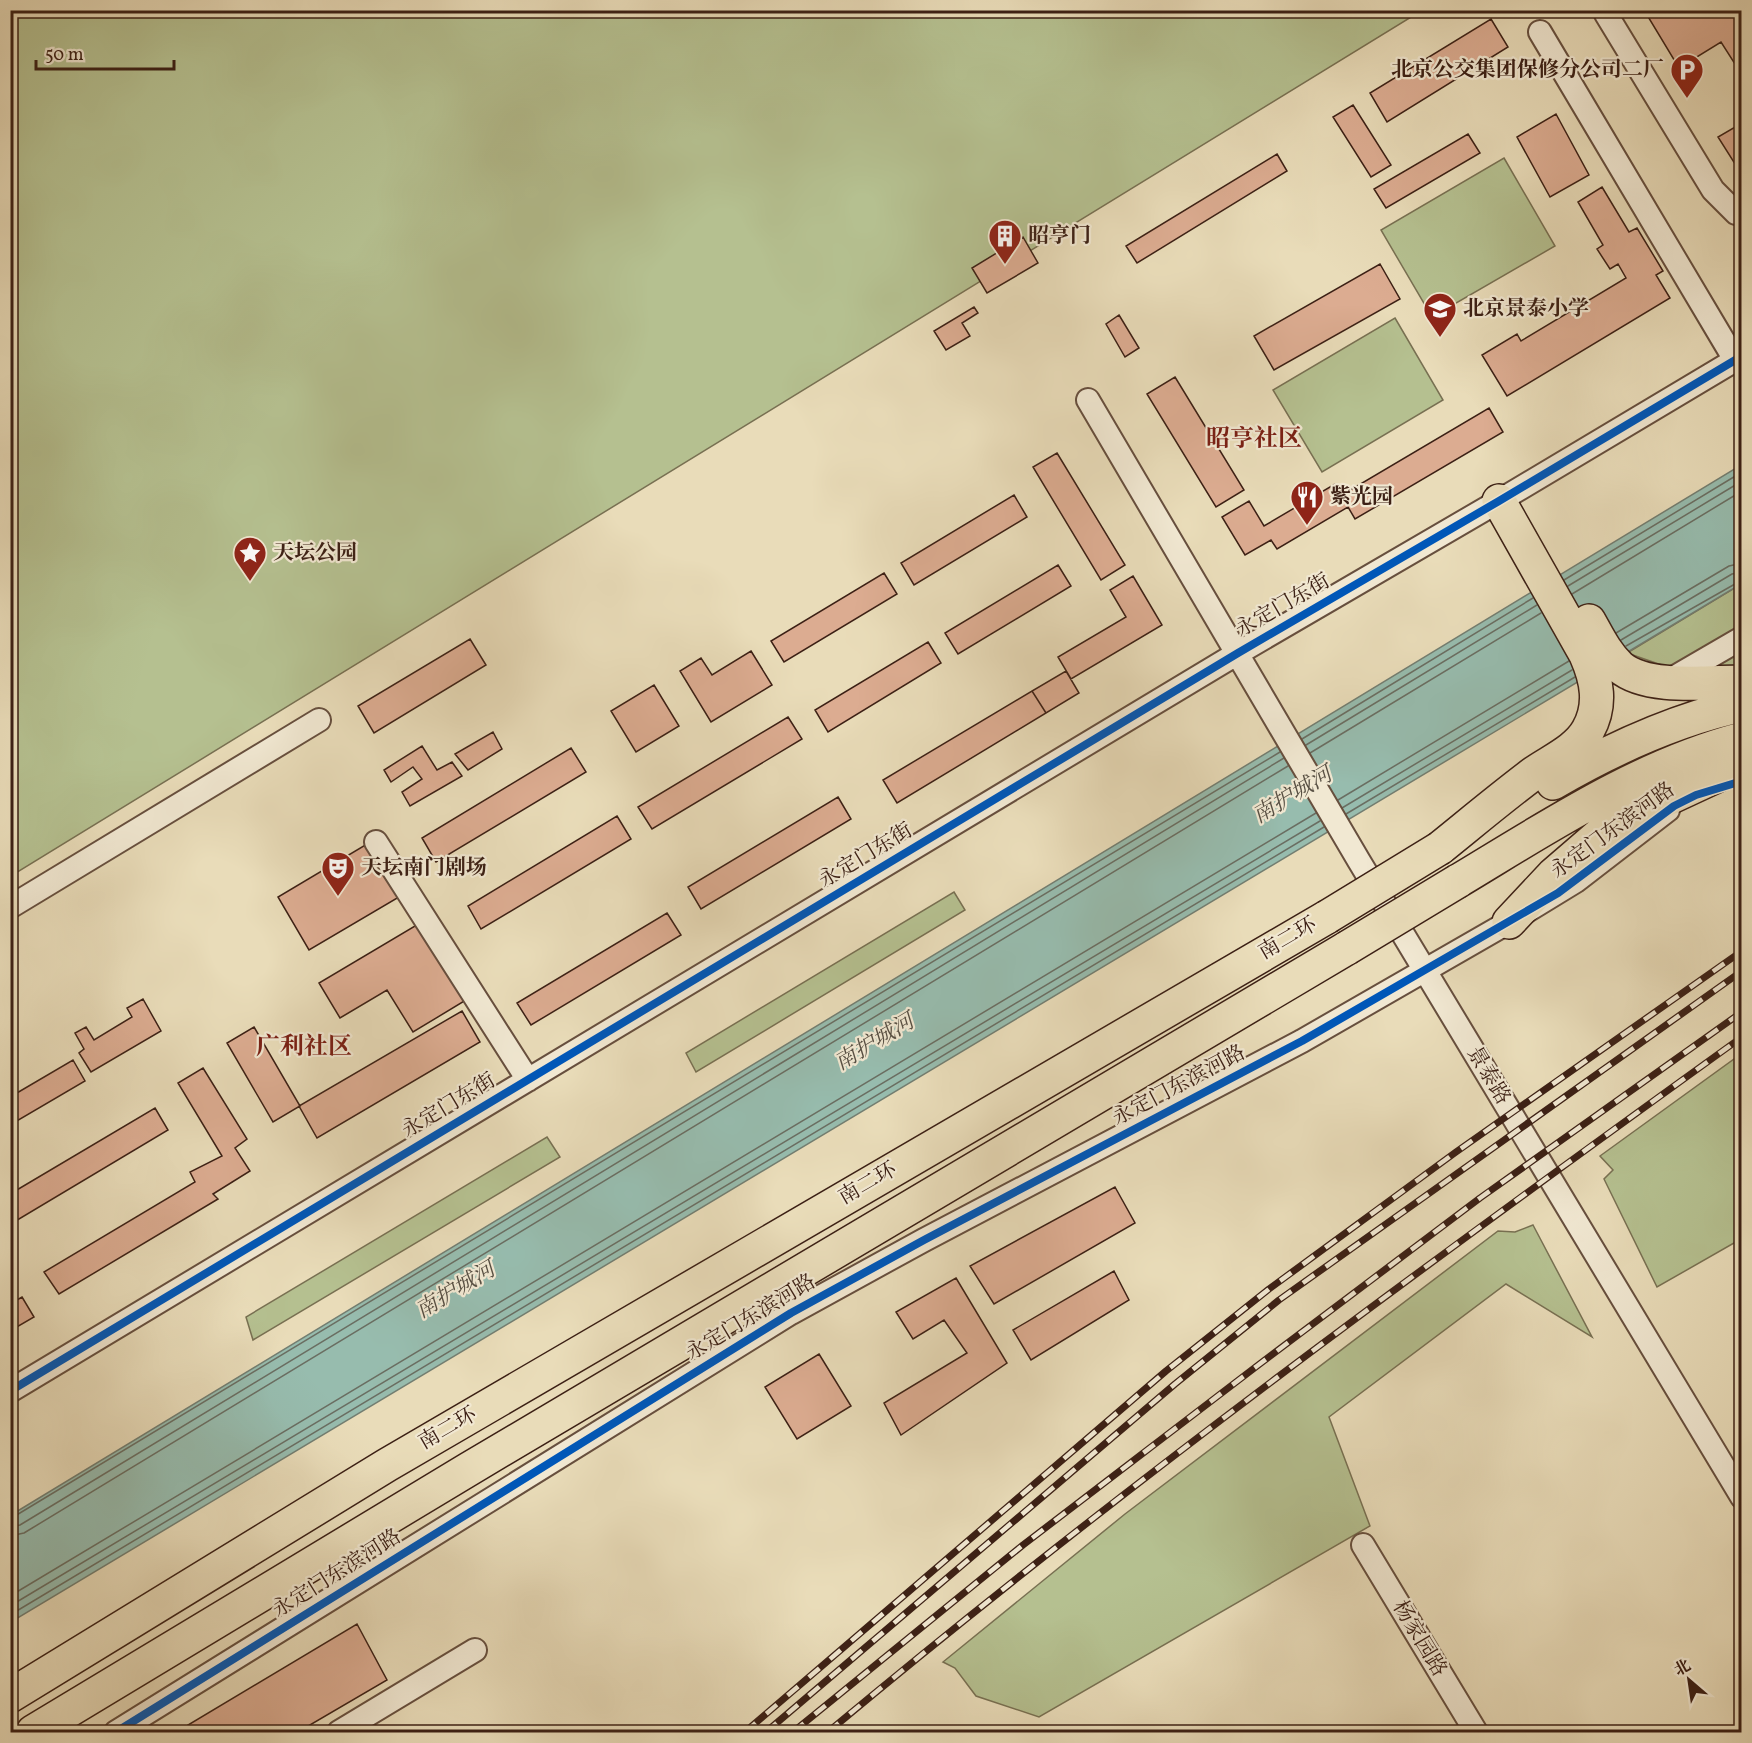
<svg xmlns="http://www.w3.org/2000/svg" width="1752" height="1743" viewBox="0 0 1752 1743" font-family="Vollkorn,'Noto Serif SC',serif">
  <rect width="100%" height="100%" fill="#e9dcb9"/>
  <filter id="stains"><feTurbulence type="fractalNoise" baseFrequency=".00333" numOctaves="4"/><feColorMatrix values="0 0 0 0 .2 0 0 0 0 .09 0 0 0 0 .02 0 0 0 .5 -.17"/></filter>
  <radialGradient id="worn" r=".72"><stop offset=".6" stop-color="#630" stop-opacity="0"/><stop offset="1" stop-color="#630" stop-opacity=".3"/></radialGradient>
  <path fill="#b5c090" stroke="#787052" stroke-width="1.5" d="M11 11H1421L11 876Z
    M1504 158 1555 246 1432 317 1381 230Z
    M1395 318 1443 400 1322 472 1273 390Z
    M1741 584V675L1696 677 1627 653Z
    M954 892 965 910 696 1072 686 1053Z
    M1741 1054V1239L1657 1287 1604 1179 1613 1170 1600 1156Z
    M547 1137 560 1157 253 1340 246 1317Z
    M1533 1225 1592 1337 1506 1284 1329 1417 1370 1526 1039 1717 976 1696 955 1668 943 1662 1125 1514 1498 1231 1515 1232Z"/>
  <path fill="#97bcae" stroke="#737e71" stroke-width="1.5" d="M1741 465V584L11 1622V1515Z"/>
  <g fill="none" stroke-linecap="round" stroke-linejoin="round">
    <path stroke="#6a6e62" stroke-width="1.5" d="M1564 580 1742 472
      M1568 586 1742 481
      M1572 594 1742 491
      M1616 633 1729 566 1742 563
      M1621 640 1732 574 1742 572
      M1626 646 1742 580
      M1302 739 1533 598
      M1306 745 1537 605
      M1310 753 1541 613
      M1338 800 1569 661
      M1342 808 1572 670
      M1346 814 1575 677
      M10 1519 1280 752
      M10 1527 20 1525 1284 758
      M10 1536 24 1533 1288 766
      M10 1596 1316 813
      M10 1606 1320 821
      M10 1615 1324 827"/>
  </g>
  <path fill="#dcac91" stroke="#3c2015" stroke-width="1.5" d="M1644 10H1742V75L1721 42 1679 68Z
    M1491 19 1508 47 1387 122 1370 93Z
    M1353 105 1391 165 1371 177 1333 117Z
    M1556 114 1589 175 1550 197 1517 137Z
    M1742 123V175L1718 137Z
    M1468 134 1480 153 1386 208 1374 189Z
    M1277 154 1287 171 1137 263 1126 246Z
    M1602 187 1629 232 1637 228 1663 271 1656 275 1670 298 1507 396 1482 355 1517 334 1521 341 1626 278 1618 264 1610 269 1597 249 1603 245 1578 202Z
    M1023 237 1038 263 987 293 972 268Z
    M1380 264 1400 299 1274 370 1254 336Z
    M974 307 978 313 962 323 970 336 946 350 934 331Z
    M1119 315 1139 348 1125 357 1106 324Z
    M1175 377 1244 490 1216 507 1147 394Z
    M1489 408 1503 432 1355 519 1348 507 1277 549 1271 540 1245 555 1222 517 1249 501 1264 526 1335 484 1342 495Z
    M1057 453 1125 565 1101 580 1033 467Z
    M1014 495 1027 517 914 585 901 563Z
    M1058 565 1071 586 958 654 945 633Z
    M884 573 897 594 784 662 771 641Z
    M1133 576 1162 625 1071 679 1058 657 1126 617 1110 590Z
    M470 639 486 665 374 733 358 706Z
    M928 642 941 663 828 732 815 710Z
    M751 651 772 685 711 722 680 671 701 658 712 675Z
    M1066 671 1079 693 1046 713 1032 691Z
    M654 685 679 726 636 752 611 711Z
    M1032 691 1046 713 897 803 883 780Z
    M788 717 802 739 652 829 638 807Z
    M493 732 502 749 468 770 455 754Z
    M422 746 437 770 452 762 462 776 410 806 402 792 422 779 413 767 391 782 384 770Z
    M571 748 586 772 436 862 422 838Z
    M838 797 851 819 701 909 688 887Z
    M617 816 631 839 481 929 468 906Z
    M367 844 399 897 309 950 278 897Z
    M667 913 681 935 531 1025 517 1003Z
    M420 923 466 1000 413 1032 387 990 340 1018 319 983Z
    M143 999 161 1031 91 1072 79 1053 84 1049 75 1033 86 1027 94 1040 132 1017 127 1008Z
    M462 1011 480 1042 317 1138 299 1106Z
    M254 1027 300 1106 273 1122 227 1043Z
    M73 1060 85 1081 10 1125V1097Z
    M203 1068 247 1139 235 1148 250 1171 213 1194 218 1199 59 1294 44 1272 195 1182 190 1172 222 1156 178 1083Z
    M155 1108 168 1130 14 1222 10 1217V1194Z
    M1115 1187 1135 1223 994 1304 970 1266Z
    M1114 1271 1129 1300 1031 1360 1013 1330Z
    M956 1278 1007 1363 901 1435 884 1403 967 1353 944 1320 913 1339 896 1312Z
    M22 1297 34 1317 10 1331V1304Z
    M819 1354 851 1406 797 1439 765 1387Z
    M357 1624 387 1680 298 1732H192L188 1725Z"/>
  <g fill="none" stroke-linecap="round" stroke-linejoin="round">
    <defs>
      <path id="minor" d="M1612 10 1606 14 1713 190 1736 213H1742
        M1540 32 1735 360
        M1088 400 1359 861 1742 1497
        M1668 681 1742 638
        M376 842 528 1080
        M10 907 319 720
        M10 1391 1238 653 1499 501 1742 356
        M1363 1545 1476 1732
        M116 1732 791 1313 924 1240 1302 1041 1509 922 1576 881 1668 810
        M339 1732 475 1650"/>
      <path id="highway" d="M1589 621C1598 637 1606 654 1620 667 1647 690 1708 682 1742 682
        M1553 783C1613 748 1674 720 1742 705
        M1440 848C1471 823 1502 797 1534 773 1551 761 1577 750 1588 730 1602 705 1597 680 1586 655L1499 501
        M1458 881C1548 827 1639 766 1742 739
        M1509 922 1553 875 1611 825 1742 764
        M10 1696 387 1465 1327 917
        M33 1732 469 1469 1347 948"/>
    </defs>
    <use href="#minor" stroke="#674f3e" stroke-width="26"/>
    <use href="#highway" stroke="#3c2015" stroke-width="36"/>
    <use href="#minor" stroke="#f1e8d2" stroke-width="22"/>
    <use href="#highway" stroke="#e9dcb9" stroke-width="33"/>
    <defs>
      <path id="rail" d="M745 1732 1166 1371 1269 1289 1456 1152 1742 951
        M766 1732 1175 1384 1279 1300 1742 971
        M793 1732 1023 1545 1257 1366 1480 1198 1742 1012
        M828 1732C1121 1487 1431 1261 1742 1037"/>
    </defs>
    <use href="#rail" stroke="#3c2015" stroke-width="7"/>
    <use href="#rail" stroke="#f1e8d2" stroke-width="4.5" stroke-dasharray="14" stroke-linecap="butt"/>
    <defs>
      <path id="highway-bridge" d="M1327 917 1440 848
        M1347 948 1458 881"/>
    </defs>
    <use href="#highway-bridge" stroke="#3c2015" stroke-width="36" stroke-linecap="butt"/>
    <use href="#highway-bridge" stroke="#e9dcb9" stroke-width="33"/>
    <defs>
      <path id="cycleway" d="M10 1391 1238 653 1499 501 1742 356
        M116 1732 791 1313 924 1240 1302 1041 1558 893 1674 806 1696 795 1742 781"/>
    </defs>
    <use href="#cycleway" stroke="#f1e8d2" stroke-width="11"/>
    <use href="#cycleway" stroke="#0057b8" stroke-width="8"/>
  </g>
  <defs>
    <symbol id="parking-pin" viewBox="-11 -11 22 30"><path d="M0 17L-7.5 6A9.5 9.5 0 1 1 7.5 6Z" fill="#8f2418" stroke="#f1e8d2"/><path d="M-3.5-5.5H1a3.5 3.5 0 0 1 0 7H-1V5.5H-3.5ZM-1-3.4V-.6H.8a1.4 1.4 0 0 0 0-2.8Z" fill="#fff"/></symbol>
    <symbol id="building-pin" viewBox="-11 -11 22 30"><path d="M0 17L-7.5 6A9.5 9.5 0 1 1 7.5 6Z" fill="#8f2418" stroke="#f1e8d2"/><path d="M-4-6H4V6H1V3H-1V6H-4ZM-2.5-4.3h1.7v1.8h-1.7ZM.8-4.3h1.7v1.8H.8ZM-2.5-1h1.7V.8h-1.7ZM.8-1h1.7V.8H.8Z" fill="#fff"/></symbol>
    <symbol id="school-pin" viewBox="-11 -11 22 30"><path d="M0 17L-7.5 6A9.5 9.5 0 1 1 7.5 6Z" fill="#8f2418" stroke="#f1e8d2"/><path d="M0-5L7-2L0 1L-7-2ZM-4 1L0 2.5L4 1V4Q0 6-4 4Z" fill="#fff"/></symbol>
    <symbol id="restaurant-pin" viewBox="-11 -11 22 30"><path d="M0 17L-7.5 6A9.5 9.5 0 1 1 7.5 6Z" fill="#8f2418" stroke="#f1e8d2"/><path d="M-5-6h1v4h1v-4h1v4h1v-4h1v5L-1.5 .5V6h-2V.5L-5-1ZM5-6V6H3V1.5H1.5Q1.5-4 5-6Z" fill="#fff"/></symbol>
    <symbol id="sight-pin" viewBox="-11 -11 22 30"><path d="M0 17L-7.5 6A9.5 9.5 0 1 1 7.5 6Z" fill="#8f2418" stroke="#f1e8d2"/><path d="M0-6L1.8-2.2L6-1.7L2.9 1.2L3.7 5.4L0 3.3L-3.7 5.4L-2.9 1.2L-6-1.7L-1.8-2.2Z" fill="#fff"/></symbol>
    <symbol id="theatre-pin" viewBox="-11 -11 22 30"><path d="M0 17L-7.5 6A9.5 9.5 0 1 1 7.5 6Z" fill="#8f2418" stroke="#f1e8d2"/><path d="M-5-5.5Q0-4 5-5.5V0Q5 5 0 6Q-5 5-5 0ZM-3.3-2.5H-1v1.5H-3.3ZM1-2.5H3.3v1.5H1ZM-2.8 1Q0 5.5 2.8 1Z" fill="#fff"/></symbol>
  </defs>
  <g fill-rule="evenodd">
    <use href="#parking-pin" x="1668" y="51" width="38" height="52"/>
    <use href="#building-pin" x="986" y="217" width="38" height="52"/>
    <use href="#school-pin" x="1421" y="290" width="38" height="52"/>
    <use href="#restaurant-pin" x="1288" y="478" width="38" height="52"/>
    <use href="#sight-pin" x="231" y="534" width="38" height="52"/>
    <use href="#theatre-pin" x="319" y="849" width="38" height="52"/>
  </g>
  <g text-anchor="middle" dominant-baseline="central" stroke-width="4.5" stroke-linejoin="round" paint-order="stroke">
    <g font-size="21" font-weight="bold" fill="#3c2015" stroke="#f1e8d2" text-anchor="start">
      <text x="1664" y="70" text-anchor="end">北京公交集团保修分公司二厂</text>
      <text x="1028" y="236">昭亨门</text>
      <text x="1463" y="309">北京景泰小学</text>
      <text x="1330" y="497">紫光园</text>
      <text x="273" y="553">天坛公园</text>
      <text x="361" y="868">天坛南门剧场</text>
    </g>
    <g font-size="21" fill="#3c2015" stroke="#f1e8d2">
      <text transform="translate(1283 606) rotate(-30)">永定门东街</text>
      <text transform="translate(1613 831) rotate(-36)">永定门东滨河路</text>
      <text transform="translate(866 856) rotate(-31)">永定门东街</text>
      <text transform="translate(1288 939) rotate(-30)">南二环</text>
      <text transform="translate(1488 1076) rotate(59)">景泰路</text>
      <text transform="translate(1179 1086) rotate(-28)">永定门东滨河路</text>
      <text transform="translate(449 1106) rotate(-31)">永定门东街</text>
      <text transform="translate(868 1184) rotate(-30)">南二环</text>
      <text transform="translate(751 1318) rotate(-31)">永定门东滨河路</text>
      <text transform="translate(448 1429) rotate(-30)">南二环</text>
      <text transform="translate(337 1574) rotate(-32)">永定门东滨河路</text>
      <text transform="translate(1419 1639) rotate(59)">杨家园路</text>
    </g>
    <g font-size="22" font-style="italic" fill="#574f43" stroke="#f1e8d2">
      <text transform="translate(1293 796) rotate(-31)">南护城河</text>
      <text transform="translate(875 1043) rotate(-31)">南护城河</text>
      <text transform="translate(456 1291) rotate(-31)">南护城河</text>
    </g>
    <g font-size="24" font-weight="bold" fill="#7a1f14" stroke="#f1e8d2">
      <text x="1254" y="440">昭亨社区</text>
      <text x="304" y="1048">广利社区</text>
    </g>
  </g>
  <rect width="1752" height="1743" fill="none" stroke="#e9dcb9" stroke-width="36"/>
  <rect x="12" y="12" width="1728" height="1719" fill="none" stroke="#3c2015" stroke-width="3"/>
  <rect x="18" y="18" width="1716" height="1707" fill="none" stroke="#3c2015" stroke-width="1.5"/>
  <g transform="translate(1689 1680) rotate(331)" stroke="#f1e8d2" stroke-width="4.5" paint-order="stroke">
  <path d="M0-4.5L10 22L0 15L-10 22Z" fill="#3c2015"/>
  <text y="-9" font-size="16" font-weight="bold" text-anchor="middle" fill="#3c2015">北</text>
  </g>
  <path d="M36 60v9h138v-9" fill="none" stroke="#3c2015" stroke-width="3"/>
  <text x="45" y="60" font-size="18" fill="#3c2015" stroke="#f1e8d2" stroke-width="4.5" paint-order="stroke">50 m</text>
  <rect width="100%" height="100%" filter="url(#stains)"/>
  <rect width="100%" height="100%" fill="url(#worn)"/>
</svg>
